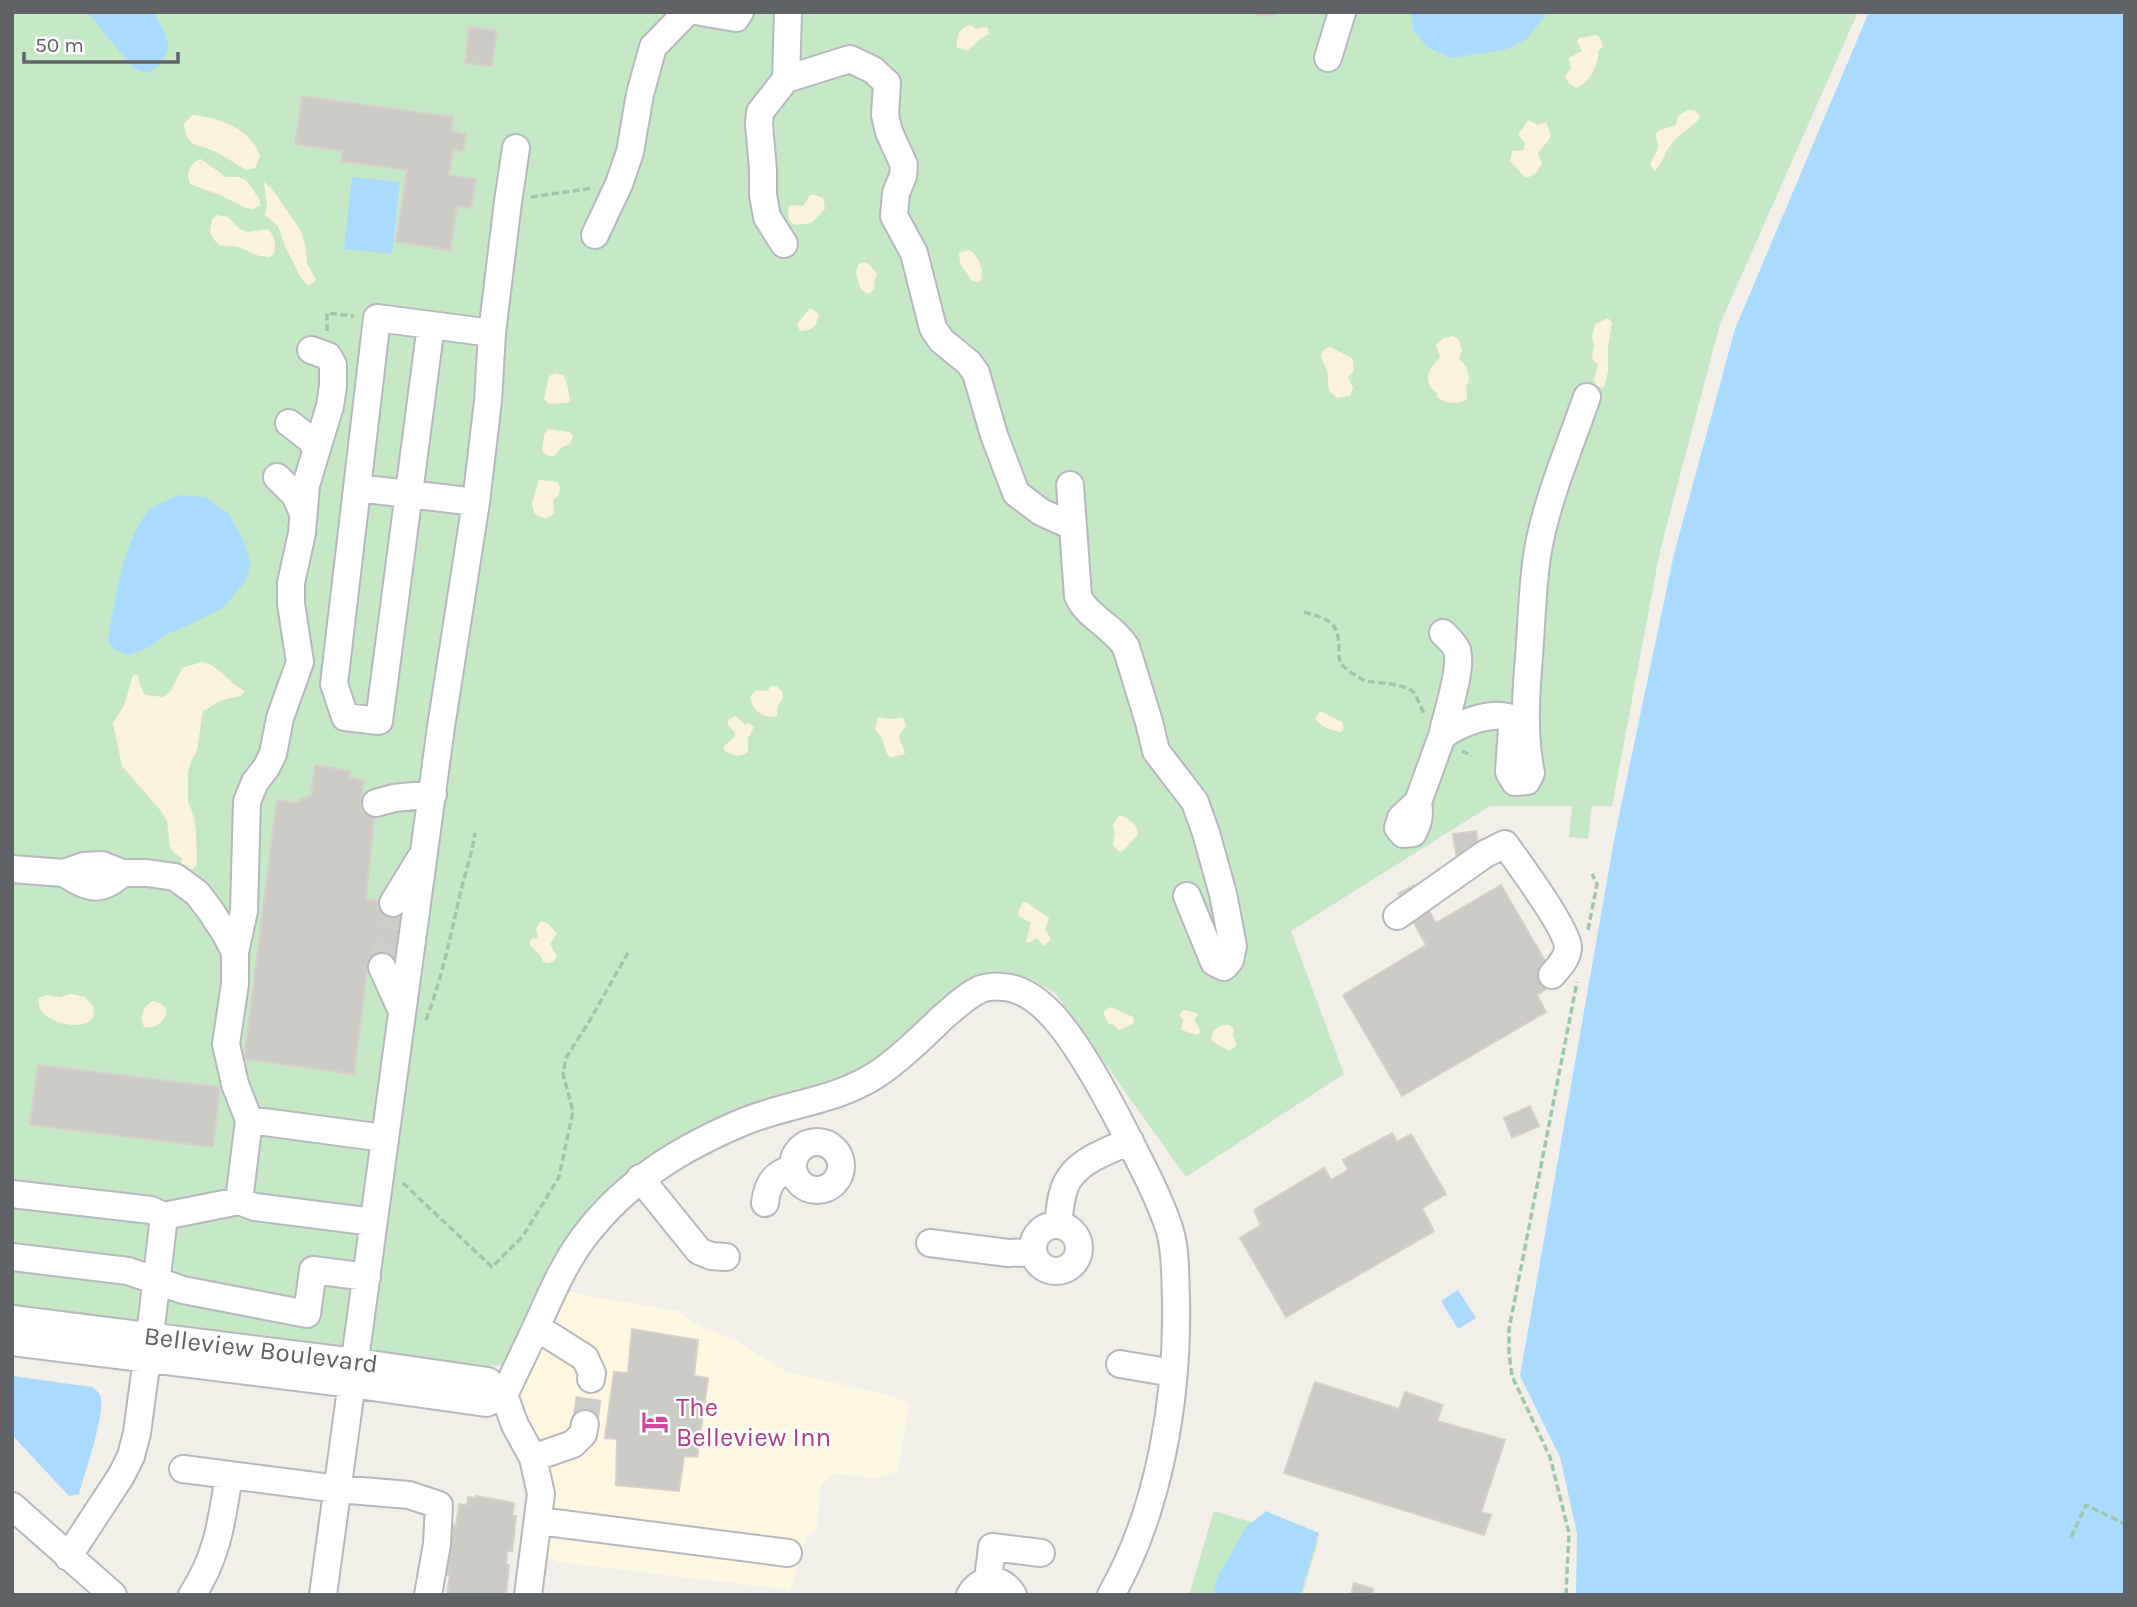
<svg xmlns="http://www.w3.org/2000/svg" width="2137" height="1607" viewBox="0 0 2137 1607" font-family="Karla,sans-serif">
  <rect width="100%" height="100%" fill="#f1efe8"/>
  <path fill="#fef7e0" d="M565 1290 592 1297 678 1311 694 1323 737 1341 785 1371 890 1396 909 1403 898 1471 876 1478 834 1474 821 1485 816 1531 808 1535 790 1590 558 1562 545 1554 540 1499 516 1396Z"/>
  <path fill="#c5e8c5" d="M12 12H1858L1720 324 1660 551 1612 806H1592L1588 839 1569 837 1572 806H1490L1291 931 1344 1074 1186 1177 1055 993 1029 978 1004 976 870 1069 624 1180 515 1356 502 1365 488 1366 12 1308Z
    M1214 1511 1318 1542 1302 1595H1189Z"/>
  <path fill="#fbf3d9" d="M971 25 976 29 984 27 988 28 989 34 980 39 967 51 957 47C955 37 961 26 971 25Z
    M1596 35 1600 37 1603 47 1598 51C1599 65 1589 83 1576 88L1568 82 1565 76 1571 69 1569 58 1582 51 1577 41 1579 38Z
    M1687 110H1694L1699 114 1700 118C1692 127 1681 133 1673 142 1665 150 1663 163 1655 171L1650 165 1659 146C1650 127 1663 131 1676 125L1678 116Z
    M192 115C219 117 252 129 260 157L255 168 246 170C236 164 226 157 216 152 199 143 187 150 184 124Z
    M1528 120 1538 125 1546 122 1551 135C1548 144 1541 147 1538 154L1542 163 1537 172 1529 177H1525L1510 161 1512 151 1523 150 1525 143 1518 135Z
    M201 159 226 177H238L246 180 260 200V206L253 209 246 208 220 195 190 184C186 172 190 163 201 159Z
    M264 182 272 189 301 231 306 248 307 263 316 280 308 286 301 278 285 246 278 226 265 215 267 207Z
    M810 195H816L823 198 825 209 811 223 795 225 789 220 788 207 791 205 803 206Z
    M217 215 228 217 240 229 247 232 268 229C275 237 276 243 274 254L269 257 259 256 239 247 220 245 214 240 210 233 212 219Z
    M969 250C979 255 985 272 980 282L972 281 960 263 959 253Z
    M865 262 870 265 877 274 874 282 875 288 869 294 861 290 856 272 859 264Z
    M810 308 819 314C816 326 813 331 800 331L797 324Z
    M1608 318 1612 323 1608 348V372L1604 387 1601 388 1596 385 1594 378 1598 365 1592 359 1594 344 1592 337 1595 324Z
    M1453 336 1459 340 1462 351 1459 359 1466 366 1468 372 1469 380 1466 388 1467 396 1466 400C1457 405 1444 403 1437 397V393C1421 382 1429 367 1440 358L1436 345 1444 338Z
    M1330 347 1353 359 1354 371 1348 377 1353 388 1350 396 1337 398C1324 388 1330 384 1327 371 1325 365 1322 361 1321 354L1325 349Z
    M555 373 563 375C567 380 569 393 570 401L567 403 549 404 544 399 549 376Z
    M548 429 569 432 573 435 571 443 561 448 554 456H549L542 452 544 435Z
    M539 480 557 482 560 487 559 495 553 500 554 513C547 520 542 519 534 513L532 503Z
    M202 662C218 664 230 684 245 691L241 696 222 700 203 711 197 750 190 764 188 772V802L194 817 196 832 197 865 192 869 186 870 181 867 182 858 176 854 170 848 167 821 161 811 122 766 113 723 124 706 133 675H138L140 685 145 695 163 697 171 691 182 668Z
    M770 686H777L782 691 783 698 778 706 777 716C764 720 752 710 750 697L756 690 768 691Z
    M1320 711 1342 722 1344 729 1341 732C1333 731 1319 726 1315 719Z
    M735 716 745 724 749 723 754 727 748 738V752C739 759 733 755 724 751V746L735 737V733L728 725V720Z
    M878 717 892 719 903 717 906 726C894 739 901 738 905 753L903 755 890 757 887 754 882 738 875 730Z
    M1119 815C1128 817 1138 825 1138 834L1123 851 1119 852 1113 845 1115 833 1113 825Z
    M1026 902 1049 918 1045 929 1051 939 1044 946 1037 938 1029 943 1026 941 1031 923 1019 916 1018 912 1022 903Z
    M541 921 547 923 557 933 550 944 557 957C553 963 549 964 543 962L540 955 530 946V941L533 938 537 939 538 935 536 928Z
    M71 994 85 997 93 1006C94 1012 95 1017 90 1021 77 1031 34 1021 39 998L47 995 60 997Z
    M152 1001C179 1004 162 1032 144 1027L141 1019 145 1007Z
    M1110 1007 1133 1017 1134 1023 1119 1030 1114 1025 1109 1024 1103 1012Z
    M1184 1010 1196 1013 1198 1015 1194 1019 1200 1030 1199 1034 1197 1035 1181 1030 1183 1020 1179 1014Z
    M1223 1025H1229L1234 1029 1233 1036 1237 1045 1229 1051 1212 1041 1211 1038 1214 1030Z"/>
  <path fill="#aadaff" d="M87 12H153C169 36 178 54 148 73L134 69Z
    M1410 12H1548L1527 39 1507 49 1452 58 1427 47 1414 31Z
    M1869 12H2125V1595H1576L1577 1533 1560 1457 1520 1376 1615 835 1674 554 1735 329Z
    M352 177 400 182 392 254 344 249Z
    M179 495 205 497 228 513 242 537 251 564 245 582 223 608 189 625 165 635 150 647 129 655 115 650 108 642C113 609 125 526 154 507 161 502 171 499 179 495Z
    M1458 1290 1476 1318 1458 1329 1441 1301Z
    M12 1376 92 1387C94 1388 99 1393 100 1395 107 1410 84 1475 79 1494L69 1496 12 1435Z
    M1266 1511 1319 1533 1300 1595H1213L1217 1578 1246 1527Z"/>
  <path fill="#cccac5" stroke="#d6d1c6" stroke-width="2" d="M1257 12H1275L1274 16 1257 14Z
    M469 27 497 31 492 66 465 63Z
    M302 96 453 117 451 131 466 134 463 151 453 150 449 175 476 179 471 208 457 206 450 250 396 242 407 170 341 161 343 151 295 144Z
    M315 765 350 771 349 777 364 780 360 806 375 808 366 899 415 906 406 970 368 965 354 1074 244 1059 277 800 294 803 311 795Z
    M1476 831 1479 852 1456 855 1453 834Z
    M1414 885 1436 923 1501 885 1557 982 1537 995 1546 1012 1402 1096 1343 995 1426 945 1398 894Z
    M38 1065 220 1087 213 1147 30 1125Z
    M1530 1106 1539 1126 1512 1138 1504 1118Z
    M1392 1133 1397 1142 1411 1134 1446 1194 1422 1208 1434 1231 1286 1317 1240 1238 1261 1225 1254 1210 1324 1168 1331 1180 1348 1170 1343 1160Z
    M632 1329 698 1340 694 1376 708 1378 697 1457 684 1456 679 1491 616 1485 617 1439 605 1438 614 1372 628 1373Z
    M1315 1382 1399 1409 1405 1392 1443 1405 1437 1421 1505 1440 1481 1512 1491 1515 1484 1535 1284 1473Z
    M476 1496 514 1503 512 1516H516L512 1551H507L506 1565H509L506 1595H447L450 1575H447L453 1525 456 1526 459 1504 467 1505 468 1497 476 1498Z
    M1354 1583 1373 1589 1372 1595H1351Z"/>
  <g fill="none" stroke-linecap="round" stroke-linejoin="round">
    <path stroke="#ccccc8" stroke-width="26" stroke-dasharray="26 13" stroke-linecap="butt" d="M382 967 393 903
      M585 1424 591 1379"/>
    <defs>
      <path id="minor" d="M701 12 736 18 740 12
        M1328 58 1342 12
        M786 79 788 12
        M595 235 619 184 630 152 640 94 653 47 687 12
        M784 244 767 217 763 195V170L759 124 760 112 786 79 850 59 873 70 887 83 885 115 889 132 904 165 903 176 896 193 894 216 914 253 933 328 941 340 969 363 976 373 994 435 1016 493 1041 512 1072 526
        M431 325 379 721 345 717 334 684 377 318 492 333
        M289 423 311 440 316 450
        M277 477 295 495 302 511
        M1070 485 1078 596C1086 616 1114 627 1126 647L1149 722 1156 751 1195 802 1206 833 1223 894 1233 946 1230 960 1224 967 1214 962 1187 896
        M357 488 476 502
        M1442 736C1446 715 1463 669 1457 650 1454 643 1448 638 1443 633
        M1418 802C1420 814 1419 822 1413 833L1403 834 1398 828 1401 818 1418 802 1442 736C1458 724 1488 712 1508 717L1512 728 1509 772 1515 782 1527 781 1531 773C1523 735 1526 694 1529 656 1532 620 1532 585 1538 550 1547 499 1570 446 1587 397
        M376 803 394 798 433 794
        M12 869 64 873 84 866 102 865 122 873H147L175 877 197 893 210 910 225 933 235 952V984L226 1044 235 1084 249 1120 239 1201
        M64 873C88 888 100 894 122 873
        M393 903 420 859
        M1397 916 1485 854 1505 844C1518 862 1567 929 1568 947 1568 958 1559 967 1552 975
        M235 952 244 911 247 801 255 782 266 768 273 754 280 718 300 662 291 604V583L302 533 306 485 330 406 333 386V365L328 356 311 350
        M382 967 402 1011
        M249 1120 384 1138
        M793 1166a24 24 0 1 1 48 0a24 24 0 1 1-48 0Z
        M640 1178 699 1251 711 1256 726 1257
        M12 1194 151 1210 164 1216 239 1201 255 1207 373 1222
        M765 1203C767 1184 774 1173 793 1169
        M1033 1248a23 23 0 1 1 46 0a23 23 0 1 1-46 0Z
        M1058 1225C1060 1209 1061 1188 1071 1176 1085 1158 1110 1150 1130 1141
        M930 1243 1008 1253 1032 1252
        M12 1257 128 1271 183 1290 307 1314 313 1270 367 1277
        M12 1319 355 1362 488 1381 504 1395 515 1425 533 1458 541 1494 528 1595
        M536 1327 585 1358 592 1373 591 1379
        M12 1342 352 1384 486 1403 504 1395C516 1370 528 1345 539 1321 552 1292 565 1262 584 1237 626 1181 684 1146 748 1120 792 1103 835 1101 876 1075 900 1059 922 1037 943 1017 954 1008 968 994 981 989 986 987 997 986 1002 987 1040 988 1071 1037 1089 1067 1107 1096 1122 1126 1137 1156 1150 1181 1162 1205 1170 1231 1176 1252 1175 1277 1176 1299 1178 1397 1160 1509 1111 1595
        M1120 1364 1173 1373
        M533 1458 573 1444 583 1434 585 1424
        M183 1469 338 1489 409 1495 439 1505 437 1544 428 1595
        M12 1506 113 1595
        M539 1521 788 1553
        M68 1557 121 1476 131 1456 137 1433 150 1336 164 1216
        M988 1580 992 1547 1041 1553
        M192 1595C218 1556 222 1519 229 1475
        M323 1595 441 727 476 502 488 401 492 333 508 202 516 148
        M970 1595C981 1576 1002 1576 1013 1595"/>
    </defs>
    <use href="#minor" stroke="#b5b8bc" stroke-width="30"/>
    <path stroke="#9cc7a9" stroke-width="3.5" stroke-dasharray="7 3.5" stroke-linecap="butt" d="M531 197 593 188
      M327 331V313L354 316
      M1304 612C1330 620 1339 621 1339 651 1339 657 1338 661 1343 666 1349 671 1358 678 1366 681 1379 684 1403 682 1414 693 1418 698 1420 707 1424 713
      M1462 751 1472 756
      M1588 930 1597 884 1592 874
      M426 1020C442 978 451 934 461 890 466 871 472 853 475 833
      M403 1183 492 1267 523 1236 559 1177 573 1111 563 1074 566 1058 590 1020 629 951
      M2071 1537 2086 1505 2125 1524
      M1566 1595 1569 1533 1550 1457 1512 1376 1509 1354V1329L1577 982"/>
    <use href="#minor" stroke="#fff" stroke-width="26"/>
  </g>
  <defs>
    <symbol id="hotel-bare" viewBox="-9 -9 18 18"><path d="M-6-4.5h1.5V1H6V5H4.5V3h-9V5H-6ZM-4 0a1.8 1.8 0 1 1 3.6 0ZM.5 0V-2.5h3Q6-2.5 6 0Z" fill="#d1479c" stroke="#fff" stroke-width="2.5" paint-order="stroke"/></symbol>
  </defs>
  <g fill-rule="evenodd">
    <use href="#hotel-bare" x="636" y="1403" width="38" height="38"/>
  </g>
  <g text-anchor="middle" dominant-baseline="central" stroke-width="5" stroke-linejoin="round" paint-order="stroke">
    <g font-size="26" fill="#5f6368" stroke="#fff">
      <text transform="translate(261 1350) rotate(7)">Belleview Boulevard</text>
    </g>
    <g font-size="26" fill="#b23c85" stroke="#fff" text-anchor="start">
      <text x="676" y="1407">The<tspan x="676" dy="30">Belleview Inn</tspan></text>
    </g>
  </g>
  <rect width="2137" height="1607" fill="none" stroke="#5f6368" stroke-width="28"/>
  <path d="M24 52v10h154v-10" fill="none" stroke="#5f6368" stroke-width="3.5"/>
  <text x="35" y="52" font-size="21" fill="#5f6368" stroke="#ffffff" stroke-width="5" paint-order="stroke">50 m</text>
</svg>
